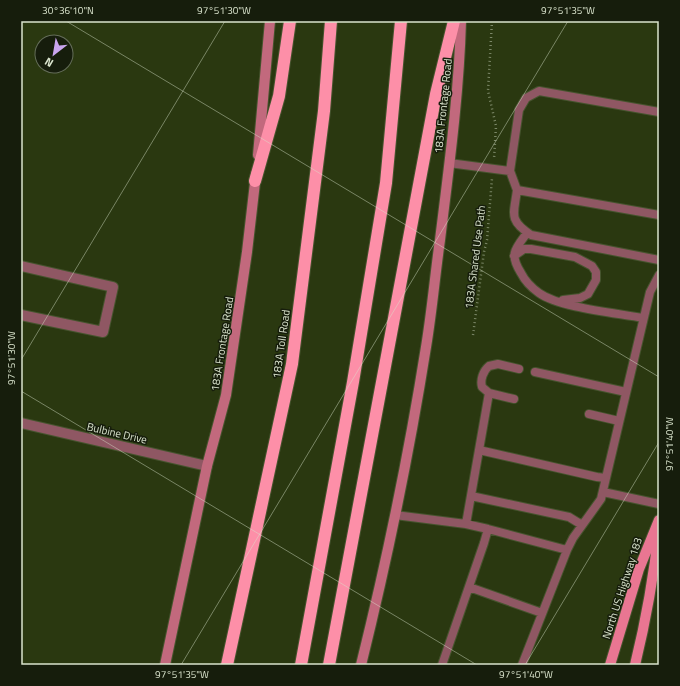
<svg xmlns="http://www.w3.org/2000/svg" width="680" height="686" viewBox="0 0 680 686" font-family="'Titillium Web',sans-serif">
  <rect width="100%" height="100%" fill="#2a3810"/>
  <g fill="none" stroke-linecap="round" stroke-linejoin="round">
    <defs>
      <path id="service" d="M449 163 510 171 519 110 526 98 539 91 659 112
        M510 171 517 190 659 215
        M517 190C514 214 508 220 531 235L659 260
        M527 233C515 249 509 254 521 273 525 281 532 288 539 293 560 308 617 313 643 318
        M514 256 524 249H531L575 257 592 266 596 272V280L588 294 580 298 563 300
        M535 372 626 392
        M514 399 489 393 482 387C480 380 483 371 489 366L498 364 519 369
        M589 414 619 421
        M479 450 597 477 606 478
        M603 492 659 504
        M471 496 569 517 582 525
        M395 515 466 524 488 529 567 550
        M466 524 489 393
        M469 587 542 613
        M442 665 484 543 488 529
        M522 665 567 550 573 538 601 499 650 292 659 275"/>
      <path id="minor" d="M21 266 113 287 103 332 21 315
        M21 423 207 466"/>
      <path id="secondary" d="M258 155 270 21
        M165 665 207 466 226 395 247 252 256 174
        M361 665C387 560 409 454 426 347 432 311 435 275 440 240 449 167 459 94 461 21"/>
      <path id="primary" d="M610 665 639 569 659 520
        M635 665C646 620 654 575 659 529"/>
      <path id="motorway" d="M255 181 279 96 290 21
        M227 665 292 364 324 111 331 21
        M301 665 353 382 386 183 401 21
        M329 665 436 94 454 21"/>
    </defs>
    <use href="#service" stroke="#46542e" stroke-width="10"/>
    <use href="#minor" stroke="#46542e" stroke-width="12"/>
    <use href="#secondary" stroke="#46542e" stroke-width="12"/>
    <use href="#primary" stroke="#46542e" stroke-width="12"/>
    <use href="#motorway" stroke="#46542e" stroke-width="14"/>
    <path stroke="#7c8868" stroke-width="2.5" stroke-dasharray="1 3" stroke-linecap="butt" d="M492 21 488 91 496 126 494 159
      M473 335 484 252 487 240 492 178"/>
    <use href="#service" stroke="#8f5763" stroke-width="8"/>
    <use href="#minor" stroke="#8f5763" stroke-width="10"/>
    <use href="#secondary" stroke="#c2697d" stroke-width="10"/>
    <use href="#primary" stroke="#e97692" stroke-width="10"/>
    <use href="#motorway" stroke="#fd8fa8" stroke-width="12"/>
  </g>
  <path fill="none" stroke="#dae4cd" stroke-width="1" stroke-opacity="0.45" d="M66 21 659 377M21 360 225 21M21 391 477 665M181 665 568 21M525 665 659 442"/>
  <g text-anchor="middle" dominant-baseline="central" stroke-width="3" stroke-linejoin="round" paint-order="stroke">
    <g font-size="11" fill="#dae4cd" stroke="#161d0c">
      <text transform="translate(443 106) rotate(-84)">183A Frontage Road</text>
      <text transform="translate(475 257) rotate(-83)">183A Shared Use Path</text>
      <text transform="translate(222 344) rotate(-81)">183A Frontage Road</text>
      <text transform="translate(281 344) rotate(-82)">183A Toll Road</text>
      <text transform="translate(117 433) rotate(13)">Bulbine Drive</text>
      <text transform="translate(622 588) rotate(-72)">North US Highway 183</text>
    </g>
  </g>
  <rect width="680" height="686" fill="none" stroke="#161d0c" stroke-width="44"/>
  <g transform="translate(54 54) rotate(211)"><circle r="19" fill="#161d0c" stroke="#646d59"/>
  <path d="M0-3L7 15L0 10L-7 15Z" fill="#c9a5ee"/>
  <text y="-6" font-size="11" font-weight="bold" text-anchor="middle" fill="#dae4cd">N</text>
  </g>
  <rect x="22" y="22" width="636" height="642" fill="none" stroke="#dae4cd" stroke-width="1.5"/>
  <g font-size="10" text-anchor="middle" fill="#dae4cd">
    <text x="68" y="14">30°36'10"N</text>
    <text x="224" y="14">97°51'30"W</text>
    <text x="568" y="14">97°51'35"W</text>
    <text transform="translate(11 358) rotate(-90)" y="4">97°51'30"W</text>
    <text transform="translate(669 444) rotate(-90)" y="4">97°51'40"W</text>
    <text x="182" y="678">97°51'35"W</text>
    <text x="526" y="678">97°51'40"W</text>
  </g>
</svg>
